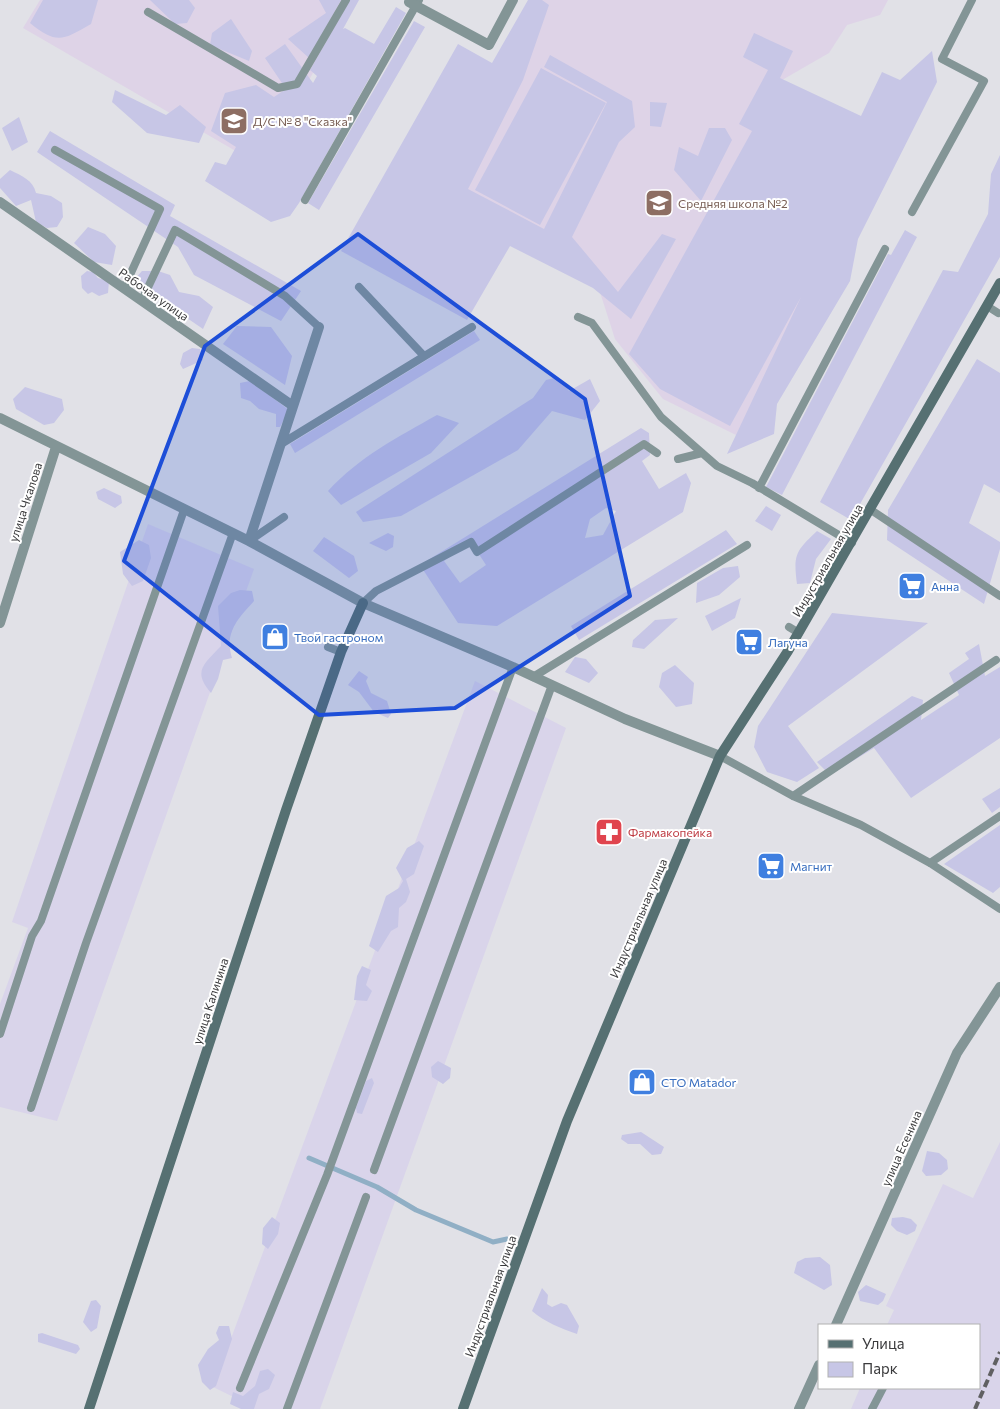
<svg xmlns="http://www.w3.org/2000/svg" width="1000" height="1409" viewBox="0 0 1000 1409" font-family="Commissioner,sans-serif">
  <rect width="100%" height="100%" fill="#e1e1e7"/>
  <path fill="#d9d4ea" d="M148 524 254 569 57 1121 0 1107V1004L28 928 12 922Z
    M475 681 566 728 320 1409H248L250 1405 213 1387Z
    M1000 1142V1409H851L860 1388H979V1325H887L894 1310 886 1306 943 1184 973 1198Z"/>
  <path fill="#ded3e7" d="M40 0H355L260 165 23 28Z
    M533 0H888L880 15 847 25 829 53 770 87 887 150 736 435 663 399 615 339 598 286 433 187Z"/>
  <path fill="#c7c6e6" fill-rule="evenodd" d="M43 0H98L91 24C63 40 57 45 30 23Z
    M150 0H189L195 8 187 23 175 24Z
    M319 0H341L309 58 288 39 326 13Z
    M350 0H359L343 29 345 28 374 44 396 7 406 13 299 203 290 216 271 222 205 181 215 162 226 165 236 147 211 131 225 93 256 85 274 97 286 89 265 58 285 44 313 83 317 76 310 70Z
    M528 0H542L549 5 523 80 468 189 544 229 607 102 544 67 550 55 632 101 635 127 619 142 572 237 618 292 662 234 676 239 631 319 593 288 510 246 467 320 341 251 458 44 492 63Z
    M231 19 252 51 249 61 210 45 212 33Z
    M414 21 425 27 319 210 308 203Z
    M754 33 793 51 780 78 861 116 882 72 900 80 932 51 937 82 858 239 850 281 777 404 774 434 727 454 801 297 730 426 660 389 629 354 752 131 739 124 768 70 743 57Z
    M541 68 606 103 540 225 475 190Z
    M115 90 166 115 180 105 206 127 199 143 147 133 112 102Z
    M650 102 667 103 661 127 650 126Z
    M19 117 28 142 12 151 2 128Z
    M709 128H725L732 140 701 201 674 170 679 147 698 156Z
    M50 131 175 205 170 216 301 291 281 321 194 275 178 247 37 152Z
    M1000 155V257L851 520 820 502 943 270 958 272 988 214 991 174Z
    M10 170C22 176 33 180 36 193L51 196 62 203 63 217 57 227 47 228 36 222 31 200 16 206 0 188V179Z
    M88 227 105 234 116 246 112 265 94 262 74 243Z
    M905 230 917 237 782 495 766 487 888 254 891 255Z
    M87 271 93 272 98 278 109 281 108 293 99 296 92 292 88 294 82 288 81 276Z
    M142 271H158L170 275 179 292 199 296 213 307 203 329 133 281Z
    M237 326 271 327 292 356 285 385 223 344Z
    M474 331 480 340 295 453 290 444Z
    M192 348 200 349 203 360 183 369 180 364 183 353Z
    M977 359 1000 373V493L984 484 969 523 1000 542V549L984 604 887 540 888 510Z
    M558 377 569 391 590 379 600 401 585 420 552 411 518 450 401 516 363 522 356 512 533 398 546 380Z
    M250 381 289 410 280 427H276V414L259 409 250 401 241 398 240 383Z
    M25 387 62 399 64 410 54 423 44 425 16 409 13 399Z
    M437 415 459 423 431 453 341 505 328 491C359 457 398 437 437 415Z
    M641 428 649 433 650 455 642 461 659 489 686 473 691 483 683 512 497 626 458 623 420 565ZM606 508 616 511 603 535 585 538 590 519ZM471 542 486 565 460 583 444 561Z
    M104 488 121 496 122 503 115 508 98 499 96 492Z
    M766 506 781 515 772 531 755 521Z
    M726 530 737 544 579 640 571 626Z
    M817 531 831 539 816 559 810 583 797 584C793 554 796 551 817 531Z
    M388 533 394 536 393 547 386 551 369 543Z
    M324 537 354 556 358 571 349 578 313 551Z
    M139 540 149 545 151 558 143 581 132 586 123 574 120 552Z
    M738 566 740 577 719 595 696 603 697 583 723 568Z
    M240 590 252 591 254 601C238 619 224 632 232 658L223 660 218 679 211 693C192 671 204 664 221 646L218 606 231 593Z
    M741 598 735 618 712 631 705 616Z
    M832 613 928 623 788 726 819 768 797 782 767 772 754 747 758 726Z
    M678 618 644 649 632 647 633 640 655 620Z
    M979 644 985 676 1000 667V738L911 798 874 748 830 775 817 762 912 696 923 700 921 720 959 695 949 673 969 659 965 653Z
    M575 657 586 659 598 673 589 683 565 672Z
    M675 665 694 683 692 704 676 707 659 687 662 673Z
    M359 671 368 677 366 681 371 693 387 701 391 714 388 718 374 712 359 692 348 685Z
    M1000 788V807L992 813 982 799Z
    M1000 825V887L993 893 944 864Z
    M419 841 424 846 414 874 406 879 410 892 406 902 399 908 398 927 391 931 378 952 369 946 386 896 399 888 403 881 396 868 407 848Z
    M362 966 371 970 366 985 372 991 367 1001 354 1000 357 976Z
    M438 1061 451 1068 450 1078 443 1084 432 1077 431 1067Z
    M372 1078 374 1083 362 1114 357 1113 356 1108 366 1081Z
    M641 1132 664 1147 661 1154 652 1155 640 1144H628L621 1139 622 1135Z
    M927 1151 939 1153 947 1160 948 1169 941 1175 926 1176 922 1171Z
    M272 1217 280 1223 278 1234 268 1249 262 1244 263 1228Z
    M903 1217 911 1219 917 1225 915 1231 907 1235 897 1231 891 1225 892 1218Z
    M820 1257 830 1265 832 1285 824 1290 794 1273 797 1262 805 1258Z
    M866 1285 886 1294 883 1301 878 1305 860 1301 858 1292Z
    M542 1288 548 1295 547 1304 552 1307 561 1303 567 1305 579 1326 577 1334C560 1328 545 1322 532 1311Z
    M96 1300 101 1306 97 1328 91 1332 83 1322 91 1301Z
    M219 1326H229L232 1339 216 1386 210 1390 202 1382 198 1365 208 1349 219 1340 216 1333Z
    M42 1333 78 1345 80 1349 76 1354 38 1342V1334Z
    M268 1369 275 1375 269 1389 259 1394 254 1409H241L230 1404 233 1392 243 1396 255 1386 260 1371Z"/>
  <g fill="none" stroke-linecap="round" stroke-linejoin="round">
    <path stroke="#90afc5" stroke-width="5" d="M309 1158 377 1187 416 1210 493 1242 507 1239"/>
    <path stroke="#839596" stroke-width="8" d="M148 12 278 88 297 84 346 0
      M55 150 160 209 124 288
      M305 200 419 0
      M912 212 984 81 942 59 972 0
      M359 287 424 356
      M142 300 175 230 285 296 319 327
      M987 306 998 313
      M578 317 592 323 661 417 717 466 752 483 852 543
      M281 444 472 327
      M678 459 702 453
      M759 488 885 249
      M871 510 1000 596
      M249 541 284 517
      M363 603 376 591 471 542 477 552 644 444 657 453
      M789 627 799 633
      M328 647 341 652
      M533 677 747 545
      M720 756 793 796 861 825 930 863 1000 909
      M793 796 996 660
      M930 863 1000 816
      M0 1034 32 936 41 921 184 510
      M31 1108 86 943 233 533
      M374 1170 552 685
      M240 1388 327 1175 513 667
      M287 1409 366 1197
      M872 1409 883 1388"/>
    <path stroke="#839596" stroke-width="10" d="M409 2 489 45 513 0
      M0 202 293 406
      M0 418 249 541 363 603 513 667 625 719 720 756
      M249 541 319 327
      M0 623 56 447
      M836 1325 957 1053 1000 987
      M799 1409 819 1365"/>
    <path stroke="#567072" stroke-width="10" d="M89 1409 286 810 341 652 363 603
      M463 1409 567 1121 720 756 788 651 1000 283"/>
    <path stroke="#606062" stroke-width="4" stroke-dasharray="8 4" stroke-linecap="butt" d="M975 1409 1000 1352"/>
  </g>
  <path fill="#1d4ed8" fill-opacity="0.2" stroke="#1d4ed8" stroke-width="4" stroke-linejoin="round" d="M358 234 585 399 630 596 455 708 319 715 124 561 205 346Z"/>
  <defs>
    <symbol id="school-square" viewBox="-11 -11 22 22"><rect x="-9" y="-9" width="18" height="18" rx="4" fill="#8d6e63" stroke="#fff"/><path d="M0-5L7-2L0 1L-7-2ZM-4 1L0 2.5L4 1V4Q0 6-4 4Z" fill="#fff"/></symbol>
    <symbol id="supermarket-square" viewBox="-11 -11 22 22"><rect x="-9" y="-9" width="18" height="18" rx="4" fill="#3f7fe0" stroke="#fff"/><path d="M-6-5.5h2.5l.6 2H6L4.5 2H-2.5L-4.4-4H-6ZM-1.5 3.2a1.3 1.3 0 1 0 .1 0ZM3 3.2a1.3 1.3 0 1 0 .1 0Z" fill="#fff"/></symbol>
    <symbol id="shop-square" viewBox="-11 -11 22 22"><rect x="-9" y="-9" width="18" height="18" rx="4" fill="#3f7fe0" stroke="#fff"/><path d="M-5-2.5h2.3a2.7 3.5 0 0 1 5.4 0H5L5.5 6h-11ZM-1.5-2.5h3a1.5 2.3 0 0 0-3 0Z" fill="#fff"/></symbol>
    <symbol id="pharmacy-square" viewBox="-11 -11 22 22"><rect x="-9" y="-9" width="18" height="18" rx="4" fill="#e0444e" stroke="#fff"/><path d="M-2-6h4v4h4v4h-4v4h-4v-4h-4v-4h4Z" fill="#fff"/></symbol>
  </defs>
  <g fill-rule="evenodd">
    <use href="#school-square" x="218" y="105" width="32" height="32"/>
    <use href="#school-square" x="643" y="187" width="32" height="32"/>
    <use href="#supermarket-square" x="896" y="570" width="32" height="32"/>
    <use href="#shop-square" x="259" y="621" width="32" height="32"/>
    <use href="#supermarket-square" x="733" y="626" width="32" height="32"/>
    <use href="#pharmacy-square" x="593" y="816" width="32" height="32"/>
    <use href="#supermarket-square" x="755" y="850" width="32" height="32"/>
    <use href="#shop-square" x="626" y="1066" width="32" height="32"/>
  </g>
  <g text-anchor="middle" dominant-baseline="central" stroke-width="4" stroke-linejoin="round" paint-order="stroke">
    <g font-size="12" fill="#785e54" stroke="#fff" text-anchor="start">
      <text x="253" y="121">Д/С № 8 "Сказка"</text>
      <text x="678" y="203">Средняя школа №2</text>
    </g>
    <g font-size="12" fill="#3b3b3d" stroke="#fff">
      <text transform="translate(154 294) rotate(35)">Рабочая улица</text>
      <text transform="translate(25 502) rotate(-72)">улица Чкалова</text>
      <text transform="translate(827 560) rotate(-60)">Индустриальная улица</text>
      <text transform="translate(638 918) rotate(-67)">Индустриальная улица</text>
      <text transform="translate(210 1001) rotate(-72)">улица Калинина</text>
      <text transform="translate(901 1148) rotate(-66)">улица Есенина</text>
      <text transform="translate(490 1296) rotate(-70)">Индустриальная улица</text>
    </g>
    <g font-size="12" fill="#366cbe" stroke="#fff" text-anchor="start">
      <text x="931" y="586">Анна</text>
      <text x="294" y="637">Твой гастроном</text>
      <text x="768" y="642">Лагуна</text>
      <text x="790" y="866">Магнит</text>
      <text x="661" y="1082">СТО Matador</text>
    </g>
    <g font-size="12" fill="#be3a42" stroke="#fff" text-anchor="start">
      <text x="628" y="832">Фармакопейка</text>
    </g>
  </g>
  <rect x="818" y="1324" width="162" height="65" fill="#ffffff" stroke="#b1b1b1"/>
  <rect x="828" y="1340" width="25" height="8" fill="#567072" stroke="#b1b1b1"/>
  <text x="862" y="1349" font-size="15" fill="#3b3b3d">Улица</text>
  <rect x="828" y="1362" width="25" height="15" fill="#c7c6e6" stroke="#b1b1b1"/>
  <text x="862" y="1374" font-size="15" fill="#3b3b3d">Парк</text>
</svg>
